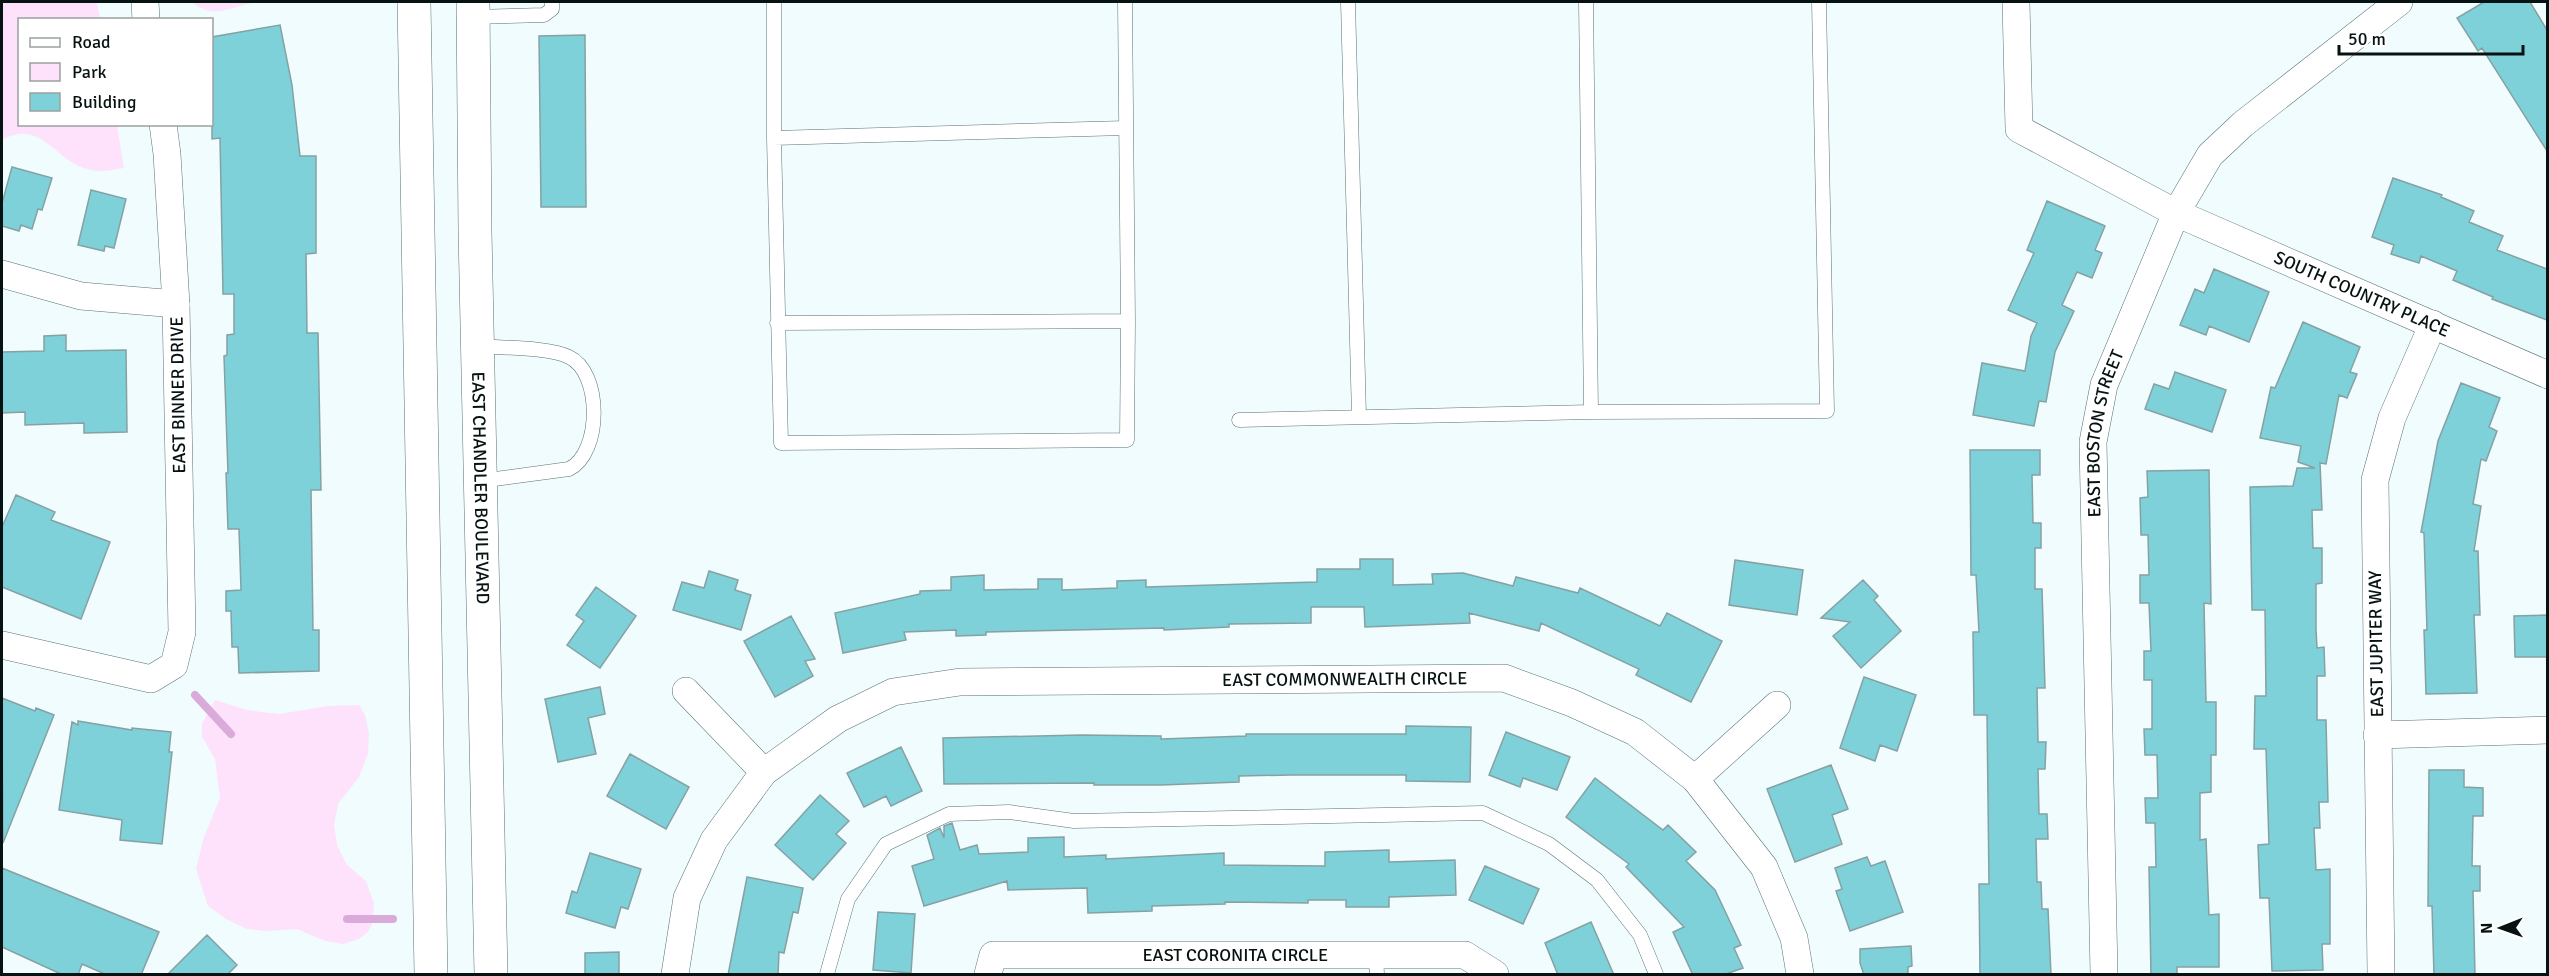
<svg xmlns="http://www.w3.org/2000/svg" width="2549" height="976" viewBox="0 0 2549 976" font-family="Signika,sans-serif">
  <rect width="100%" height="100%" fill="#f0fcfd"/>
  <path fill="#fee2fc" d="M2 2H97L100 19 20 20V124L117 125 124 168C112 170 98 173 87 169 54 160 41 118 2 140Z
    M192 2H256C233 6 213 21 192 2Z
    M215 700 247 710 279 714 328 706 359 705 365 715 369 733 368 754 359 777 338 804 334 825 337 845 347 865 366 881 374 904 372 924 368 932 359 939 343 944 325 941 297 929 266 931 247 929 226 919 208 906 196 869 204 837 220 798 215 759 202 737V723Z"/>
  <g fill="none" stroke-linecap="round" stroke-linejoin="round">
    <path stroke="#daabd8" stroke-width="8" d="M195 695 231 734
      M347 919H393"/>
  </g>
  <path fill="#7ed1d8" stroke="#85a1a4" stroke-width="1.5" d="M2484 2H2530L2547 30V151L2482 48 2478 51 2457 18Z
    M280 25 292 85 300 156H316V253L306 254 307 333H318L321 490H311L313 630H319V671L239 673 238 647H232L231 611H226V591L241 590 239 529H228L226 473H228L224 356 227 355V335L234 334V294H223L220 138 212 139V37Z
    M585 35 586 207H541L539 36Z
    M12 167 52 178 42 210 38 209 32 229 21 225 19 231 2 226V203Z
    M2393 178 2442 195 2441 197 2474 211 2469 222 2503 236 2497 250 2547 269V320L2492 299 2493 297 2453 280 2457 271 2421 256 2419 263 2391 254 2394 245 2372 237Z
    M91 190 126 199 114 248 105 246 104 251 78 245Z
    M2047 201 2105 226 2095 250 2102 253 2092 278 2077 272 2062 305 2074 311 2055 352 2046 402 2039 401 2034 426 1973 415 1982 363 2025 371 2031 336 2037 323 2008 310 2034 253 2027 250Z
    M2214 269 2269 292 2249 342 2209 326 2206 335 2180 325 2195 289 2204 293Z
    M2303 322 2360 347 2350 372 2357 374 2347 398 2339 395 2326 464 2320 463 2322 510H2312L2313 548H2322V583L2316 584V629L2317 648 2324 647 2325 676H2317V720H2326L2328 802H2319L2320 828H2314L2316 870 2330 869V944H2322L2323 970 2272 971 2269 898H2260L2258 845 2269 844 2266 749H2254L2255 696H2266L2265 610H2252L2250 487 2293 486 2297 468H2315L2298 462 2301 446 2260 438 2271 387 2275 388Z
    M66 335V351L126 350 127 432 84 433V423L25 425V412L2 413V352L44 351V336Z
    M2175 372 2226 390 2212 432 2145 409 2154 384 2169 389Z
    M2461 383 2500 398 2489 427 2497 431 2486 461 2481 459 2473 504 2481 506 2474 551H2478L2480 615H2474L2477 693 2426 694 2424 630H2427L2424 533 2421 532 2438 441Z
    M1970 450H2040V475H2032L2033 523H2041V548H2035V589H2042L2045 688H2037L2038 742H2046L2045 769H2038L2039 814H2047L2048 839H2036L2037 882H2041L2042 909H2048L2051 975H1980L1979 884H1989L1987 715H1974L1973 632H1979L1976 575H1971Z
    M2209 470 2211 604 2204 603 2206 702H2216V755H2211V792L2200 793V840L2206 839 2209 915 2219 914V967H2177V975H2151L2149 867H2156L2155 823H2146L2145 798H2158L2157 755H2145L2144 729H2152V680H2144V651H2151L2149 603H2140V575H2149L2148 535H2141L2140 498 2148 497 2147 471Z
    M16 495 55 512 51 520 110 542 81 619 2 587V527Z
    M1360 559H1393V585L1433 584 1432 574 1463 573 1513 586 1516 577 1578 593 1580 588 1660 626 1667 613 1722 641 1691 702 1636 675 1639 669 1541 623 1539 631 1469 613 1470 623 1365 627 1364 607H1311V623L1229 624V627L1164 630V628L986 632V635L956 636V630L904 632 906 640 843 653 835 613 920 594V591L951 590V577L984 575V590L1038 589V579H1062V590L1117 588V581L1146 580V587L1317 582V569H1360Z
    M1735 560 1803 570 1797 615 1729 605Z
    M709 571 738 580 735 590 751 595 741 630 673 610 682 582 704 588Z
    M1863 580 1878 596 1874 600 1901 631 1861 668 1833 636 1850 622 1821 618Z
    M596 587 636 616 600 668 567 645 584 621 576 615Z
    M2547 615V657H2515L2514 616Z
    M791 616 815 659 805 661 813 676 775 697 744 641Z
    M1864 677 1916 695 1897 751 1880 745 1875 761 1840 748Z
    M600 687 605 714 588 718 596 754 558 762 545 699Z
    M2 698 35 711 36 708 54 715 3 843Z
    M78 721 132 730V728L171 732 169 752H172L162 844 120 840 122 820 59 810 72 722 78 725Z
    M1406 726 1471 727 1470 782 1406 781V775H1291L1239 776V782L1161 785H1094V783L944 784 943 738 1081 735 1161 736V739L1246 736V734H1406Z
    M1506 732 1570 757 1557 790 1523 778 1520 787 1489 775Z
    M901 747 922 791 891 806 886 796 864 807 847 773Z
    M630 754 689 787 666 829 607 796Z
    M1831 765 1848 809 1832 815 1842 844 1795 862 1767 789Z
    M2429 770H2464V787L2483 788V816H2473L2472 866H2480V891H2473L2475 975H2434L2432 906H2428Z
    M1595 778 1663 830 1668 825 1696 852 1686 861 1715 890 1741 945 1734 948 1743 968 1723 975H1693L1673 932 1684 927 1626 867 1629 864 1566 817Z
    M820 795 849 821 836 834 846 843 813 880 775 845Z
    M952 823 960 850 977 845 979 854 1028 852V838L1064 837V857L1106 855V859L1224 853V865L1325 866V852L1389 850V862L1455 860 1456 895 1389 897V907H1346V900H1308V903L1225 902V904L1152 906V911L1088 913 1087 888 1008 890 1007 881 924 906 912 866 934 859 927 835 940 828 944 838V826Z
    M590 853 641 869 628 909 621 907 615 928 566 913 572 891 577 893Z
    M1867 857 1871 866 1885 861 1903 912 1850 931 1836 891 1842 889 1835 868Z
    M1485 866 1539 889 1523 924 1469 900Z
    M2 868 159 932 141 975H107L82 964 78 975H63L2 947Z
    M747 877 803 888 798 913 793 912 784 953 779 952 778 975H728Z
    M878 912 915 914 911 973 873 970Z
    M1591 922 1614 975H1558L1545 943Z
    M207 935 237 965 227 975H167Z
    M1911 946 1912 966 1908 967V975H1864L1860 963V949Z
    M619 952V975H585V953Z"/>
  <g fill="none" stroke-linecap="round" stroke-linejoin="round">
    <defs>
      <path id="service" d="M774 2V138L781 443 1127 440 1128 321 1125 2
        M1348 2 1359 416
        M1586 2 1591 412
        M473 17 544 15 552 9V2
        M774 138 1125 128
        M777 323 1128 321
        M478 346C501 348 549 347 569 357 602 372 602 453 569 469L480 481
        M1239 420 1591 412 1827 411 1819 2
        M1376 955 1377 974
        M827 974 848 899 886 844 949 814 1009 812 1074 821 1483 813 1549 844 1597 880 1640 935 1656 974"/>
      <g id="minor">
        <path d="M145 2 146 20"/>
        <path id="s1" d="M2016 2 2019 129 2176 213 2548 375"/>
        <path d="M2 274 81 296 176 304"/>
        <path d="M2 645 151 679 174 665 182 632 176 304 167 154 163 124"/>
        <path d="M686 691 764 772"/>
        <path d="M2377 735 2548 730"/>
        <path d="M1695 779 1777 705"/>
        <path id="s2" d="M675 974 687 898 714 840 764 772 838 719 893 692 960 682 1504 678 1572 703 1635 732 1695 779 1764 867 1794 938 1800 974"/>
        <path id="s3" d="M988 974 993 955H1465L1495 974"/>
        <path id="s4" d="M2104 974 2093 442 2104 385 2176 213 2210 155 2243 124 2399 2"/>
        <path d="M2381 974 2375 480 2392 418 2433 324"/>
      </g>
      <g id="secondary">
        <path d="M414 2 431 974"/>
        <path id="s5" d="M473 2 475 231 491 974"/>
      </g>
    </defs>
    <use href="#service" stroke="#587375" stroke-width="15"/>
    <use href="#minor" stroke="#587375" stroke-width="28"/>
    <use href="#secondary" stroke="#587375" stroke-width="34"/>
    <use href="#service" stroke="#fff" stroke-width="14"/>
    <use href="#minor" stroke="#fff" stroke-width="27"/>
    <use href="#secondary" stroke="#fff" stroke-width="33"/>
  </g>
  <g text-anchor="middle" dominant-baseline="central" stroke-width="4.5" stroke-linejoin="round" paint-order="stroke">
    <g font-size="18" fill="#071212" stroke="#fff">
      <text stroke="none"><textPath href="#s1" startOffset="508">SOUTH COUNTRY PLACE</textPath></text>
      <text transform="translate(178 395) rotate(-91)">EAST BINNER DRIVE</text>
      <text stroke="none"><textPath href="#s4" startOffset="542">EAST BOSTON STREET</textPath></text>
      <text stroke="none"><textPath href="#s5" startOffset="486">EAST CHANDLER BOULEVARD</textPath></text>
      <text transform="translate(2376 644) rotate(-91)">EAST JUPITER WAY</text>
      <text stroke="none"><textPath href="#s2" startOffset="830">EAST COMMONWEALTH CIRCLE</textPath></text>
      <text stroke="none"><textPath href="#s3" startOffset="262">EAST CORONITA CIRCLE</textPath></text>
    </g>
  </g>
  <rect width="2549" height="976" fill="none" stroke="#071212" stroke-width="6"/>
  <rect x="18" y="18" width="195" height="108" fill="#ffffff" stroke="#9ca0a0" stroke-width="1.5"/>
  <rect x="30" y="38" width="30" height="9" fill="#ffffff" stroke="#9ca0a0" stroke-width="1.5"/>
  <text x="72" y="48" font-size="18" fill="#071212">Road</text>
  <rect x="30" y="63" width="30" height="18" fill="#fee2fc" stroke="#9ca0a0" stroke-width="1.5"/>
  <text x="72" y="78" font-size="18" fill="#071212">Park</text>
  <rect x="30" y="93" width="30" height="18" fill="#7ed1d8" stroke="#9ca0a0" stroke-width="1.5"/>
  <text x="72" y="108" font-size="18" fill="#071212">Building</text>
  <g transform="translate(2501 928) rotate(269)" stroke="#ffffff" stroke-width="4.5" paint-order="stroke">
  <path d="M0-4.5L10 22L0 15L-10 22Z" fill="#071212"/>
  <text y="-9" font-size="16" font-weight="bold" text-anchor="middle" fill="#071212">N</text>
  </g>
  <path d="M2339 45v9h184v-9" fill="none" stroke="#071212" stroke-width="3"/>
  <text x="2348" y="45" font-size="18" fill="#071212" stroke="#ffffff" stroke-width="4.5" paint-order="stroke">50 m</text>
</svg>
